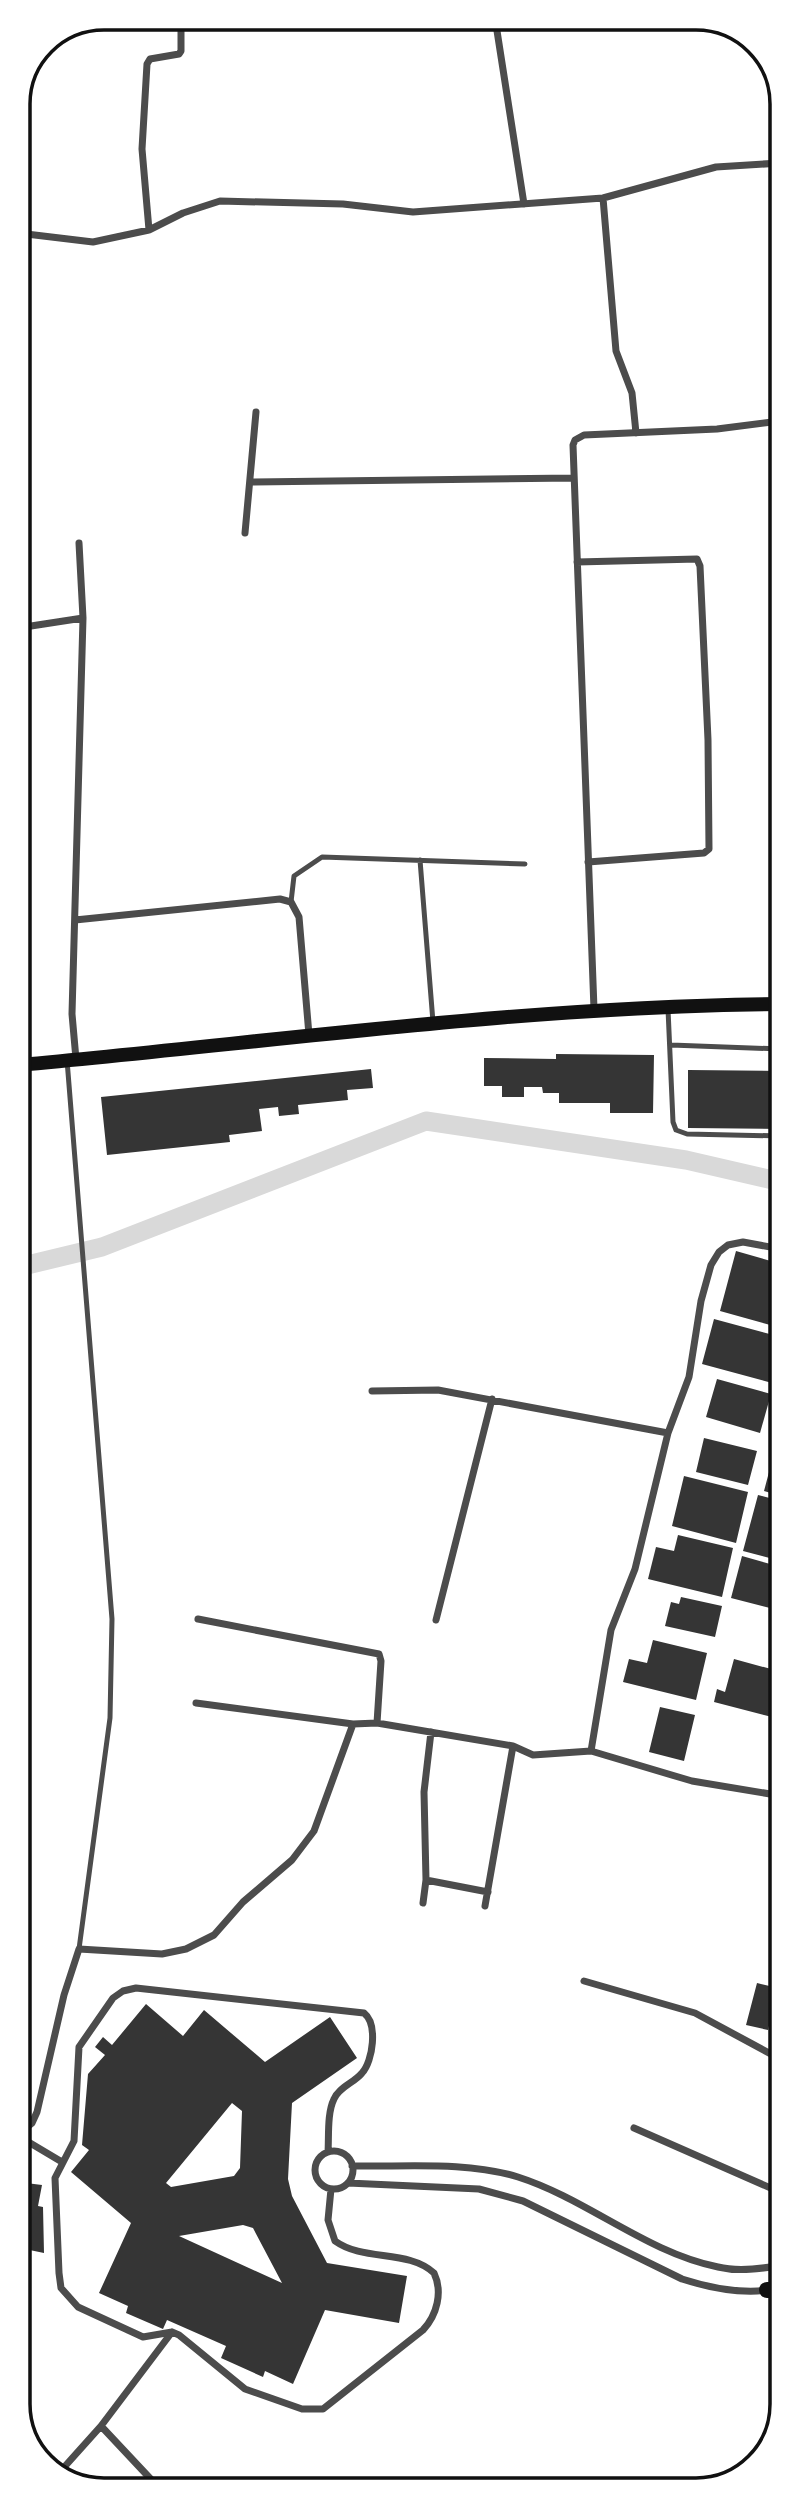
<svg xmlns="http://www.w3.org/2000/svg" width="800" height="2508" viewBox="0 0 800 2508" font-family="Spectral,serif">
  <rect width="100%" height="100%" fill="#fff"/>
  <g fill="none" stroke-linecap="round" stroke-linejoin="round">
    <path stroke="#d9d9d9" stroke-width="19" d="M19 1267 102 1247 426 1121 686 1160 781 1182"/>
  </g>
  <path fill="#353535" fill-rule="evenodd" d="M556 1054 654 1055 653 1113H610V1103H559V1093H543L542 1087H524V1097H502V1086H484V1058L556 1059Z
    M371 1069 373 1088 347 1090 348 1100 298 1105 299 1114 279 1116 278 1107 259 1109 262 1131 229 1135 230 1142 107 1155 101 1097Z
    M688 1070 781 1071V1129L688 1128Z
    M736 1251 781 1264V1328L720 1311Z
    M714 1319 781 1337 772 1383 702 1364Z
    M717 1379 771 1394 760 1433 706 1417Z
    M780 1412H781V1440L773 1438Z
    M704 1438 757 1451 748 1485 696 1472Z
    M773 1457 781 1459V1496L764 1491Z
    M684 1476 748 1492 736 1543 672 1526Z
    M758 1495 781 1501V1561L743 1551Z
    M678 1535 733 1548 722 1597 648 1579 656 1547 674 1551Z
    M742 1556 781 1567 782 1611 731 1598Z
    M681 1597 722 1606 715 1637 665 1626 671 1602 679 1604Z
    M653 1640 707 1653 696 1700 623 1682 629 1659 647 1663Z
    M734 1659 782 1672V1697L776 1718 714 1702 717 1689 725 1692Z
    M660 1707 695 1715 684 1761 649 1752Z
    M757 1983 778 1988 768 2030 746 2025Z
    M778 1995H782V2023L772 2020Z
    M146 2004 183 2036 204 2010 265 2062 330 2017 357 2058 292 2103 288 2179 292 2196 327 2263 407 2276 399 2323 325 2310 293 2384 265 2371 263 2377 221 2358 226 2346 167 2320 163 2329 126 2313 128 2306 99 2293 131 2223 71 2172 89 2150 82 2145 88 2074 105 2055 95 2047 103 2037 112 2045ZM232 2103 242 2111 240 2168 234 2176 171 2187 166 2183ZM243 2225 253 2228 282 2283 179 2236Z
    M20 2175 27 2176 26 2183 42 2185 38 2206 43 2207 44 2253 20 2248Z"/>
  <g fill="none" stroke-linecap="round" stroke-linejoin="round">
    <path stroke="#4c4c4c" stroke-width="5" d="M420 860 433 1022
      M291 902 294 876 322 857 525 864
      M668 1009 673 1122 676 1130 687 1134 781 1136
      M671 1045 781 1049
      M67 1060 112 1619 110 1718 79 1949"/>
    <path stroke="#4c4c4c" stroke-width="7" d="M495 18 524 204
      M603 198 616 351 632 393 636 433
      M149 230 142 149 147 64 150 59 179 54 181 51V18
      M18 233 93 242 149 230 183 213 220 201 343 204 413 212 603 198 716 167 780 163
      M250 482 574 478
      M245 533 256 412
      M577 562 697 559 700 566 708 740 709 849 704 853 588 862
      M18 628 83 618
      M75 920 280 899 291 902 299 917 309 1035
      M594 1009 573 445 575 440 584 435 717 429 780 421
      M76 1059 72 1014 83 618 79 543
      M372 1391 438 1390 668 1433
      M198 1619 379 1654 381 1661 377 1723
      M436 1620 492 1399
      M196 1703 353 1724 377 1723 513 1746 533 1755 591 1751 692 1781 782 1796
      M591 1751 611 1630 635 1569 668 1433 689 1377 701 1301 711 1265 719 1252 728 1245 743 1242 781 1249
      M779 1795 782 1783
      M426 1880 488 1892
      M423 1903 426 1880 424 1792 431 1732
      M485 1906 513 1746
      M584 1981 695 2013 782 2060
      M634 2128 782 2193
      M20 2133 32 2123 37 2112 64 1995 79 1949 162 1954 186 1949 214 1935 243 1902 292 1860 314 1831 353 1724
      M20 2137 62 2162
      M315 2170a19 19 0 1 1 38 0a19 19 0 1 1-38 0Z
      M328 2152C329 2136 327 2113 334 2099 339 2087 354 2083 362 2073 373 2061 378 2024 364 2013L136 1988 123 1991 113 1998 79 2047 74 2141 55 2178 59 2273 61 2288 78 2307 143 2337 172 2332 179 2335 245 2389 302 2409H323L423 2330C437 2315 443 2292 434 2273 408 2249 364 2262 335 2241L328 2220 331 2189
      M352 2166C406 2167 466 2161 518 2177 587 2199 647 2253 718 2267 739 2272 761 2269 782 2265
      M348 2183 479 2189 523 2201 682 2279C710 2288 739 2294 769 2290
      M101 2426 172 2332
      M58 2474 101 2426 161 2490"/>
    <path stroke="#111" stroke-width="14" d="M19 1065C273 1042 525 1006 781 1004"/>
    <path stroke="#111" stroke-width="16" d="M767 2290H782"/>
  </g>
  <path d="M0 0H800V2508H0ZM104 30H696A74 74 0 0 1 770 104V2404A74 74 0 0 1 696 2478H104A74 74 0 0 1 30 2404V104A74 74 0 0 1 104 30Z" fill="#fff" fill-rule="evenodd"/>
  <path fill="none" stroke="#111" stroke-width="3.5" d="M104 30H696A74 74 0 0 1 770 104V2404A74 74 0 0 1 696 2478H104A74 74 0 0 1 30 2404V104A74 74 0 0 1 104 30Z"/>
</svg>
